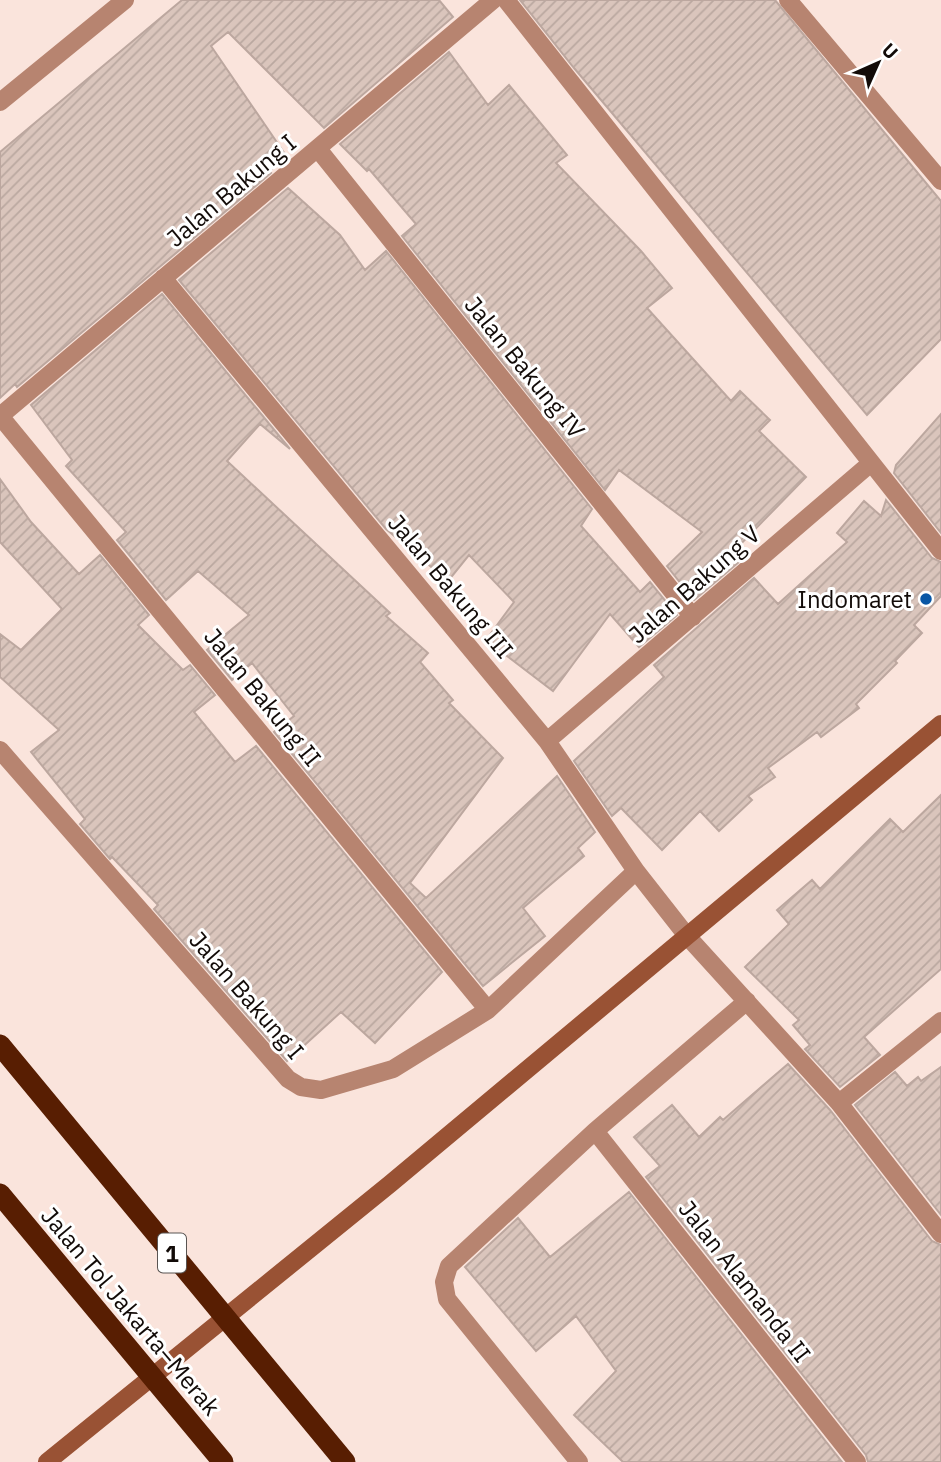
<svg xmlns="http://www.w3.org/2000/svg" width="941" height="1462" viewBox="0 0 941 1462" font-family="'IBM Plex Sans',sans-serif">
  <defs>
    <pattern id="building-hatch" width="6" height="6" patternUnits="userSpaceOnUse" patternTransform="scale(1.75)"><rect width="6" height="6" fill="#dac5bc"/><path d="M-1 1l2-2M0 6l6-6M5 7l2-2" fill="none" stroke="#baa8a0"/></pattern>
  </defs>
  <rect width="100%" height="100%" fill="#fae4dc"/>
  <path fill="url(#building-hatch)" stroke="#bca79f" stroke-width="2" d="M182 0H439L453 17 324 128 228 32 211 46 287 157 269 171 271 173 17 387 15 384 0 398V152Z
    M520 0H775L941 201V339L867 415 574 68Z
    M449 52 488 105 509 85 567 155 556 163 641 251 672 288 647 308 731 401 740 391 770 420 759 431 806 477 731 554 739 562 694 600 667 566 702 532 619 470 605 490 402 236 416 224 369 169 367 171 340 144Z
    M288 188 340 235 365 270 386 251 592 509 581 526 640 592 650 582 677 615 639 647 610 614 553 691 486 640 514 602 469 555 448 581 386 529 179 280Z
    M162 294 290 449 260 424 227 461 390 613 386 616 428 653 420 662 453 700 449 703 503 758 410 883 426 898 557 776 595 832 578 848 584 856 523 908 545 936 483 986 274 732 294 716 252 663 232 680 207 650 249 615 198 571 166 600 117 540 126 532 66 466 72 460 31 405Z
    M941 414V533L894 473 896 465Z
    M0 479 31 522 79 574 100 555 149 615 138 625 183 670 190 665 215 695 194 712 235 762 256 746 442 972 375 1043 341 1012 287 1061 154 909 158 905 112 857 110 859 80 824 85 819 31 752 59 730 0 677V634L21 650 62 609 0 542Z
    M886 500 932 558 941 562V596L914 625 922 633 895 661 897 663 856 704 859 708 821 737 817 732 768 768 775 777 748 796 752 800 719 831 700 811 662 850 621 808 612 816 574 761 664 677 654 665 754 578 778 604 847 542 837 533 864 501 881 516Z
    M941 795V969L864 1037 880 1055 840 1087 805 1049 810 1045 793 1025 799 1020 745 967 789 924 777 910 812 880 820 889 890 819 903 832Z
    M788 1064 830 1110 932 1241 941 1245V1462H868L866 1455 646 1177 660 1166 634 1137 672 1105 699 1137 720 1117 723 1120Z
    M941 1067V1215L855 1105 895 1072 907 1086 918 1077 921 1081Z
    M629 1192 842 1462H623L574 1415 616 1371 576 1316 536 1351 465 1267 518 1218 550 1257Z"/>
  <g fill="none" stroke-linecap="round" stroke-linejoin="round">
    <path stroke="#b78470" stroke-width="18" d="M506 0 941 551
      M788 0 941 181
      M0 102 125 0
      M318 149 693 617
      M163 278 547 741 636 871 687 936 839 1103 941 1234
      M0 416 488 1010
      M0 416 493 0
      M547 741 871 463
      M0 750 288 1079 301 1087 321 1090 393 1069 488 1010 636 871
      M839 1103 941 1021
      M595 1131 857 1462
      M579 1462 447 1299 444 1282 449 1266 595 1131 747 1001"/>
    <path stroke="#995234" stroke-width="18" d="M47 1462 390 1184 941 724"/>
    <path stroke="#581e02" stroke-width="21" d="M0 1045 345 1462
      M0 1194 223 1462"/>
  </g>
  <circle fill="#0856a5" stroke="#fff" stroke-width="2.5" cx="926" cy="599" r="7"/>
  <g text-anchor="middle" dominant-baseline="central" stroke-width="6" stroke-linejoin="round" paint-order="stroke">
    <rect fill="#fff" stroke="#595452" stroke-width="2" x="158" y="1233.5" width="28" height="39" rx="5"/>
    <g font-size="23" font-weight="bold" fill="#120b08">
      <text x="172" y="1253">1</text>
    </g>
    <g font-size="24" fill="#120b08" stroke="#fff">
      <text transform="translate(231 190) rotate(-40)">Jalan Bakung I</text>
      <text transform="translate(525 367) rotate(51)">Jalan Bakung IV</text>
      <text transform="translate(694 584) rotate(-41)">Jalan Bakung V</text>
      <text transform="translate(451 586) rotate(50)">Jalan Bakung III</text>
      <text transform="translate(263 697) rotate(51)">Jalan Bakung II</text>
      <text transform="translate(247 995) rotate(49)">Jalan Bakung I</text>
      <text transform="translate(745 1281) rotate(52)">Jalan Alamanda II</text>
      <text transform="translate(131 1311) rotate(50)">Jalan Tol Jakarta–Merak</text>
    </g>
    <g font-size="24" fill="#120b08" stroke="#fff" text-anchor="end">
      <text x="912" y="599">Indomaret</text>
    </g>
  </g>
  <g transform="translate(878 63) rotate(45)" stroke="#ffffff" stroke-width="5" paint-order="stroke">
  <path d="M0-5L12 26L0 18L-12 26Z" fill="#120b08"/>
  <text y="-10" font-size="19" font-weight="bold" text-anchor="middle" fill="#120b08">U</text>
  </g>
</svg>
